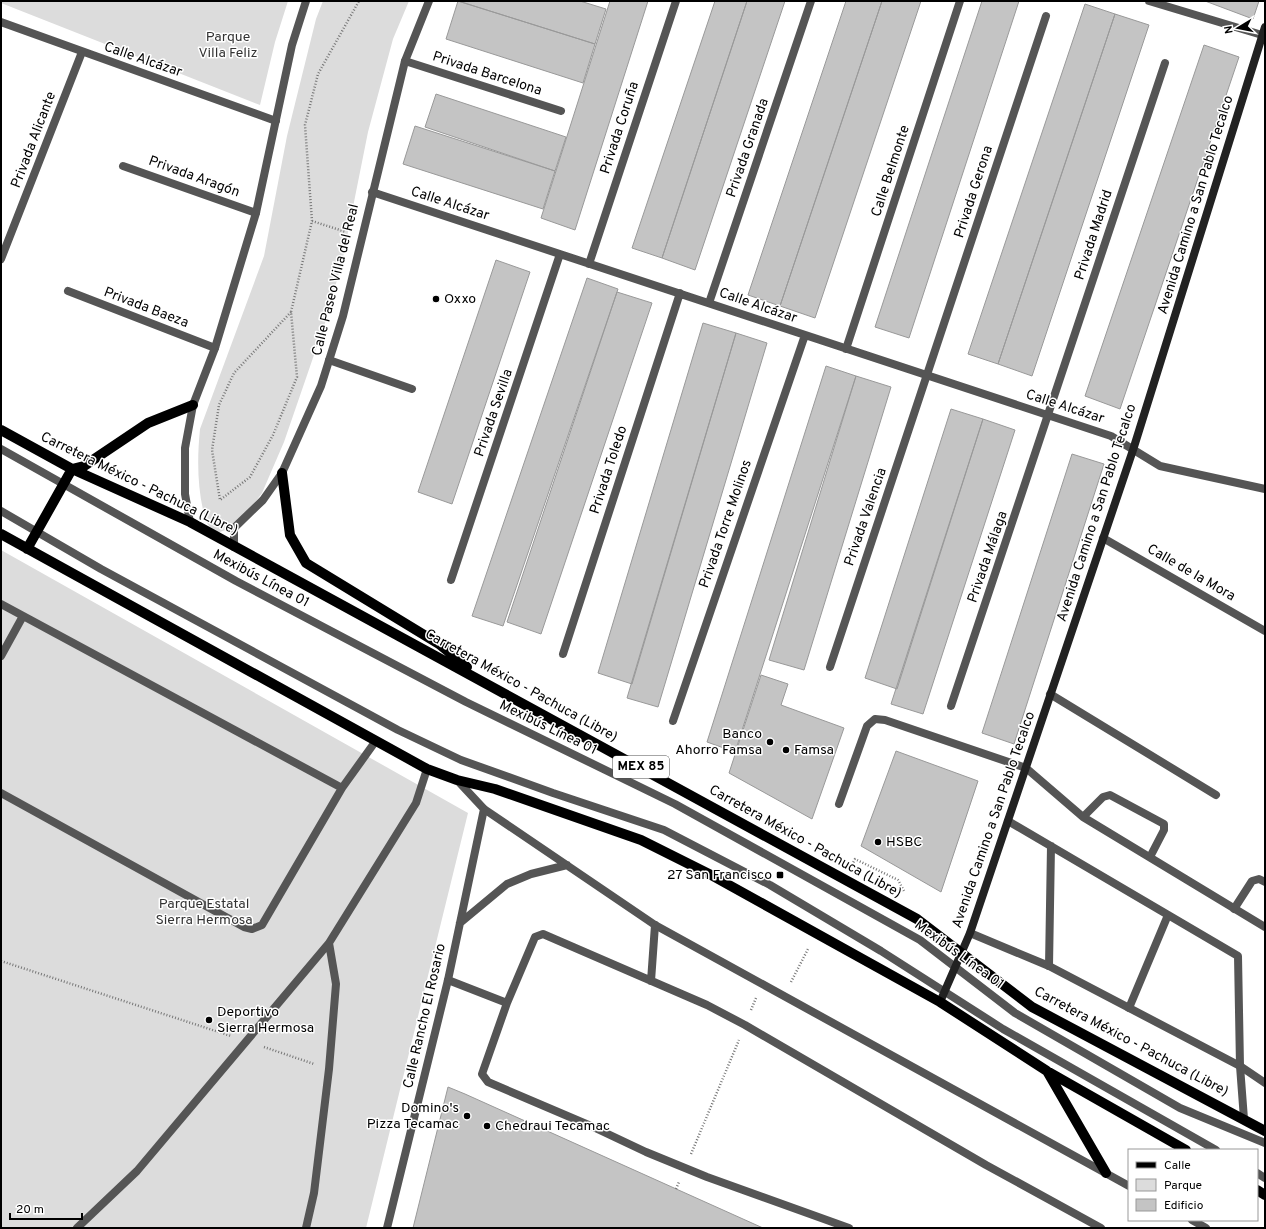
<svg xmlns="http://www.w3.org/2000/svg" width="1266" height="1229" viewBox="0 0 1266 1229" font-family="Overpass,sans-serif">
  <rect width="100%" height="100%" fill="#fff"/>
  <path fill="#dcdcdc" d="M1 1H288L275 42 260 105 1 3Z
    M323 1H409L393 39 368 132 342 262 325 323 284 442 262 493 238 525 215 534C212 530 208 525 206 521 197 492 197 459 200 429L264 256 287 136 316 19Z
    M1 550 468 813 366 1228H1Z"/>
  <path fill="#c4c4c4" stroke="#999" d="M458 1H580L606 9 595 44Z
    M458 1 595 44 583 83 446 39Z
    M610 1H648L575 230 541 218Z
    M715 1H747L662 258 632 248Z
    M747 1H785L695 270 662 258Z
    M846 1H882L780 306 748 295Z
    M882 1H921L815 318 780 306Z
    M982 1H1019L909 338 875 327Z
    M1205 1H1259L1253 19Z
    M1085 4 1115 14 998 364 968 354Z
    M1115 14 1149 25 1032 376 998 364Z
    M1204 45 1239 57 1120 409 1085 396Z
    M436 94 566 137 555 171 425 127Z
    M415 126 555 171 543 209 403 164Z
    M496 260 530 272 452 504 418 492Z
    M587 278 618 289 503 626 472 616Z
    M617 292 652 303 541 634 507 622Z
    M703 323 736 333 632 684 598 673Z
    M736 333 767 343 658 707 627 698Z
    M826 366 856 376 735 752 707 742Z
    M856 376 891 387 804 670 769 660Z
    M951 409 983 419 897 689 865 678Z
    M983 419 1015 430 923 714 891 704Z
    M1072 454 1104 464 1014 744 982 733Z
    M761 675 788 684 781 705 844 728 812 819 729 773Z
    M896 751 978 781 941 892 861 846Z
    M448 1087 465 1094 763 1228H413Z"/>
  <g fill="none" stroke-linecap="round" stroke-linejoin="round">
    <path stroke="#777" stroke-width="2.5" stroke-dasharray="1 2" stroke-linecap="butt" d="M312 221 346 232
      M291 312 234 373 219 405 212 450 220 500 250 477 273 435 297 377 291 312 312 221 305 125 318 74 359 1
      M852 865 855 859 898 880 904 891
      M1 961 231 1036
      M791 982 808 949
      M751 1010 756 998
      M264 1047 314 1064
      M691 1154 739 1040
      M676 1189 679 1182"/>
    <path stroke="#555" stroke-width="8" d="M329 360 412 389
      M1 449 236 581 466 702 675 804 920 940 1015 1013 1180 1108 1265 1143
      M1 511 101 569 398 730 461 760 553 793 664 830 770 885 881 951 1003 1029 1216 1150
      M1 604 342 788
      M1 656 23 616
      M1 793 244 927 252 929 262 925 342 788 375 742
      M839 804 867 726 875 719 885 720 1026 768
      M1008 821 1238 956 1240 1066 1244 1119
      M1049 966 1051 846
      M448 980 507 1003
      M651 981 655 925
      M1129 1008 1168 915
      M1257 1173 1265 1178
      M77 1228 137 1171 329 943
      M306 1228 314 1193 329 1069 336 984 329 943 416 803 427 769
      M849 1228 707 1177 646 1152 591 1126 488 1082 482 1074 507 1003 535 937 543 934 707 1005 745 1025 986 1165 1101 1228"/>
    <path stroke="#555" stroke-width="8" d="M1149 1 1262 35
      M1 22 276 121
      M405 61 561 111
      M123 166 256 213
      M372 192 1111 436 1160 466 1265 489
      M1 259 82 52
      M589 264 676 1
      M68 291 215 348
      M709 303 811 1
      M846 349 960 1
      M1103 538 1265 631
      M451 580 560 254
      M563 654 680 293
      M830 667 1046 16
      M1050 694 1216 795
      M951 706 1165 63
      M673 721 805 335
      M1026 768 1083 817 1265 927
      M457 780 484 809 655 925 1129 1186
      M1083 817 1103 797 1110 795 1164 824V830L1150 857
      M1234 909 1252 881 1259 879 1265 882
      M460 923 507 884 531 874 567 865
      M970 933 1049 966 1240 1066 1265 1083
      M1192 1220 1206 1228
      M387 1228 448 980 484 809"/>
    <path stroke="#555" stroke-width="8" d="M190 522 185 494V448L193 405 215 348 256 213 292 45 306 1
      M234 547V528L263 500 282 473 321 386 343 316 405 61 429 1"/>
    <path stroke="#222" stroke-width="8" d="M940 1002 970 933 1133 450 1265 27"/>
    <path stroke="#000" stroke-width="10" d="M1 430 72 469 190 522 917 919 1032 1007 1265 1131
      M282 473 290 535 306 563 439 644 467 667
      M1 534 427 769 457 780 495 789 641 840 711 875 940 1002 1047 1071 1186 1150
      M27 549 72 469 84 466 148 423 193 405
      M1047 1071 1106 1173
      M1257 1190 1265 1195"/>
  </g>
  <g fill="#000" stroke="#fff" stroke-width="1.5">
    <circle cx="436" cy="299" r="4"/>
    <circle cx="770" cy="742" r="4"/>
    <circle cx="786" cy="750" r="4"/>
    <circle cx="878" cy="842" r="4"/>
    <rect x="776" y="871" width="8" height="8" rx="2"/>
    <circle cx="209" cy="1020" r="4"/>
    <circle cx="467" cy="1116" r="4"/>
    <circle cx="487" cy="1126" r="4"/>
  </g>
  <g text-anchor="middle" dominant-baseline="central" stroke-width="3" stroke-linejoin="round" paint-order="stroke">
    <rect fill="#fff" stroke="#4c4c4c" stroke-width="1" x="613" y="756" width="56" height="22" rx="3"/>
    <g font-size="13" font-weight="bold" fill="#000">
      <text x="641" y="767">MEX 85</text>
    </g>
    <g font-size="14" fill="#333" stroke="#fff">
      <text x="228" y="37">Parque<tspan x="228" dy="16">Villa Feliz</tspan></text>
      <text x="204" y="904">Parque Estatal<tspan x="204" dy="16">Sierra Hermosa</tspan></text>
    </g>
    <g font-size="14" fill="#000" stroke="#fff">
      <text transform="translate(143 60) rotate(19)">Calle Alcázar</text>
      <text transform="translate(487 74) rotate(18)">Privada Barcelona</text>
      <text transform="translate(620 128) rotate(-72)">Privada Coruña</text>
      <text transform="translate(34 140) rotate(-69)">Privada Alicante</text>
      <text transform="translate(748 148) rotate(-71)">Privada Granada</text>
      <text transform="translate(891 171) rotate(-72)">Calle Belmonte</text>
      <text transform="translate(194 177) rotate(20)">Privada Aragón</text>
      <text transform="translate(974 192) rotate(-72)">Privada Gerona</text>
      <text transform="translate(450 204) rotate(18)">Calle Alcázar</text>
      <text transform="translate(1196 205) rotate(-73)">Avenida Camino a San Pablo Tecalco</text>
      <text transform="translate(1094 235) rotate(-72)">Privada Madrid</text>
      <text transform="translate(336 280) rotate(-76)">Calle Paseo Villa del Real</text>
      <text transform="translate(758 306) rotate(19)">Calle Alcázar</text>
      <text transform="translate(146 308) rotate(21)">Privada Baeza</text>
      <text transform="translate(1065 407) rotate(18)">Calle Alcázar</text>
      <text transform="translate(494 413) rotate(-71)">Privada Sevilla</text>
      <text transform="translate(609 470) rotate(-72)">Privada Toledo</text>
      <text transform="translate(139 484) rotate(26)">Carretera México - Pachuca (Libre)</text>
      <text transform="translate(1097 513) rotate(-72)">Avenida Camino a San Pablo Tecalco</text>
      <text transform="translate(866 517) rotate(-71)">Privada Valencia</text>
      <text transform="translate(726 524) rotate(-71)">Privada Torre Molinos</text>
      <text transform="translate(988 557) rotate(-71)">Privada Málaga</text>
      <text transform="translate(1191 573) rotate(30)">Calle de la Mora</text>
      <text transform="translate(261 579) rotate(28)">Mexibús Línea 01</text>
      <text transform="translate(521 686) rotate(29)">Carretera México - Pachuca (Libre)</text>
      <text transform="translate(548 728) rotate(26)">Mexibús Línea 01</text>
      <text transform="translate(994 820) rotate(-71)">Avenida Camino a San Pablo Tecalco</text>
      <text transform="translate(805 842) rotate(29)">Carretera México - Pachuca (Libre)</text>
      <text transform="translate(959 955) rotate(36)">Mexibús Línea 01</text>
      <text transform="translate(425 1016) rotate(-77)">Calle Rancho El Rosario</text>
      <text transform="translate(1131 1042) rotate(28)">Carretera México - Pachuca (Libre)</text>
    </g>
    <g font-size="14" fill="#000" stroke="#fff" text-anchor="start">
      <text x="444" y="299">Oxxo</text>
      <text x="762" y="734" text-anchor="end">Banco<tspan x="762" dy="16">Ahorro Famsa</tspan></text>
      <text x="794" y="750">Famsa</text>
      <text x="886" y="842">HSBC</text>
      <text x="772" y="875" text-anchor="end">27 San Francisco</text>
      <text x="217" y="1012">Deportivo<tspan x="217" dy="16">Sierra Hermosa</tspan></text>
      <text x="459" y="1108" text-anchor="end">Domino's<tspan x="459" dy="16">Pizza Tecamac</tspan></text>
      <text x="495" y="1126">Chedraui Tecamac</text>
    </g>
  </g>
  <rect width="1266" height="1229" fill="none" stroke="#000000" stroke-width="4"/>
  <rect x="1128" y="1149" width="130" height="72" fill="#ffffff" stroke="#999999"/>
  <rect x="1136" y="1162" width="20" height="6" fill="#000000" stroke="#999999"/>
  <text x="1164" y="1169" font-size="12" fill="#000000">Calle</text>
  <rect x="1136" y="1179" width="20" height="12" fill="#dcdcdc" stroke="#999999"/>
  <text x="1164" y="1189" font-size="12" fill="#000000">Parque</text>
  <rect x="1136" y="1199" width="20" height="12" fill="#c4c4c4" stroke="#999999"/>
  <text x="1164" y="1209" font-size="12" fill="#000000">Edificio</text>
  <g transform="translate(1238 28) rotate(260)" stroke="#ffffff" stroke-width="3" paint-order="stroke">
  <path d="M0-3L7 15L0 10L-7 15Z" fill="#000000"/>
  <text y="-6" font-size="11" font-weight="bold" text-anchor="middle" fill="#000000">N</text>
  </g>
  <path d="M10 1213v6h72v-6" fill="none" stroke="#000000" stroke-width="2"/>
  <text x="16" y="1213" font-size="12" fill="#000000" stroke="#ffffff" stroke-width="3" paint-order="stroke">20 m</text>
</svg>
